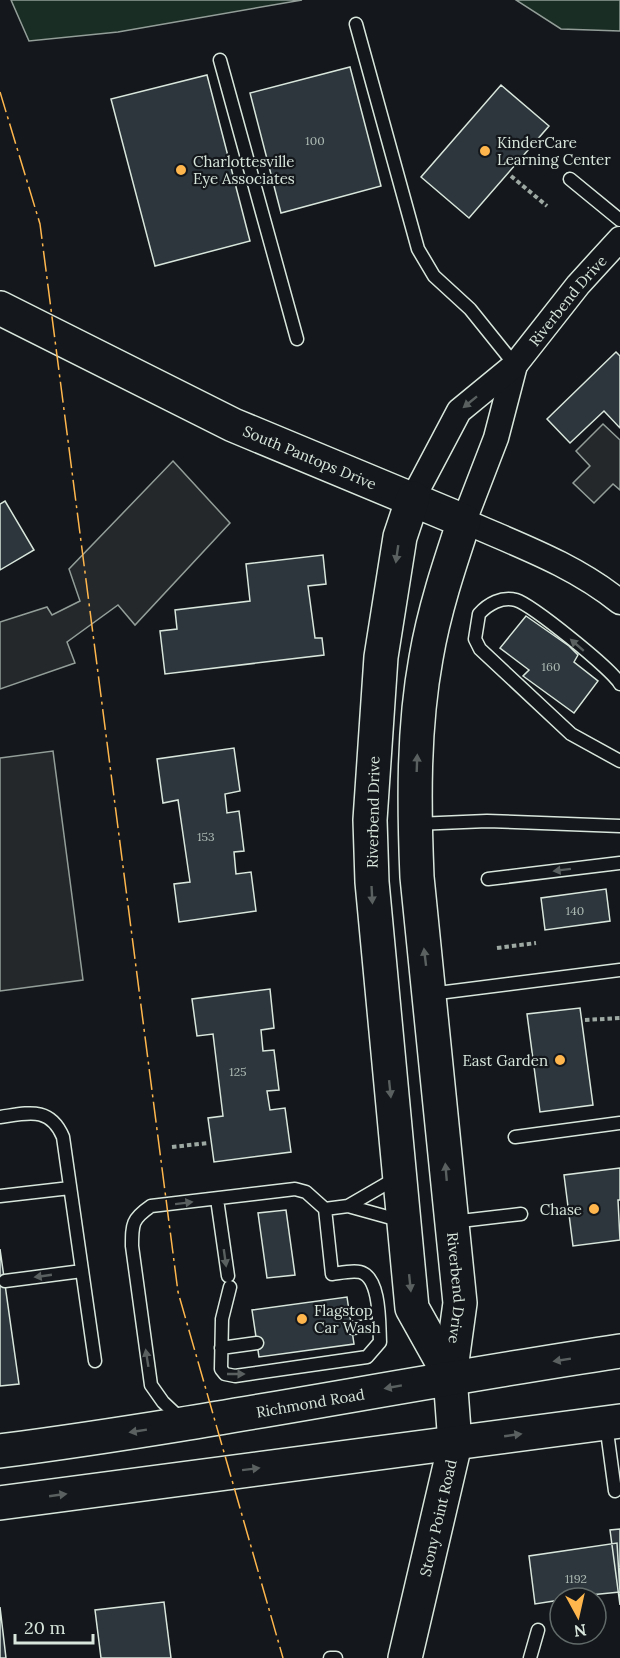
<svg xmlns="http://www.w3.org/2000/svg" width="620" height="1658" viewBox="0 0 620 1658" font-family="Lora,serif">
  <rect width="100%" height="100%" fill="#14181c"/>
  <path fill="#1a2d24" stroke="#939e99" stroke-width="1.5" d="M11 0H302L118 32 29 41Z
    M516 0H620V31L561 29Z"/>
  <path fill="#24282b" stroke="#939e99" stroke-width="1.5" d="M603 424 620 440V490L613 484 594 503 573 483 590 466 576 451Z
    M173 461 230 523 135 625 118 605 67 642 75 663 0 689V622L47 607 52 615 80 601 69 569Z
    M53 751 83 980 0 991V758Z"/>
  <path fill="#2c363c" stroke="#d8e6dc" stroke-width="1.5" d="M350 67 381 186 281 213 250 93Z
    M207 75 250 241 155 266 111 99Z
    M501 85 549 126 469 218 421 177Z
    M616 352 620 356V428L604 411 570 443 547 419Z
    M5 501 34 550 0 570V504Z
    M323 555 326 584 308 586 315 638H322L324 655 165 674 160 631 177 629 175 610 250 601 246 564Z
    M526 616 569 646 578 655 574 662 598 681 574 713 523 676 529 670 500 648Z
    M234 748 240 791 225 794 227 813 239 811 244 851 234 852 236 874 251 872 256 911 179 922 174 884 190 882 178 800 163 803 157 759Z
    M606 889 610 921 545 930 541 898Z
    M270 989 274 1028 261 1030 263 1051 274 1050 279 1090 267 1091 270 1110 285 1108 291 1152 214 1162 208 1118 223 1116 213 1034 197 1036 192 999Z
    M580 1008 593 1105 540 1112 527 1014Z
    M620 1168V1200H618L620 1240 573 1246 564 1175Z
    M286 1210 295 1275 267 1278 258 1213Z
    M0 1249 19 1384 0 1386Z
    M347 1297 354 1344 259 1357 252 1310Z
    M620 1529V1605L610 1530Z
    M617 1543 620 1592 560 1598V1600L535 1604 529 1556Z
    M164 1602 171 1658H101L95 1610Z
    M0 1607 6 1658H0Z"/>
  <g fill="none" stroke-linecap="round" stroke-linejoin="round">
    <defs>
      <path id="lane" d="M356 24 418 249 434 276 470 309 515 365
        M220 60 297 339
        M570 179 620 220
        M620 684C613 670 532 605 516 600 502 596 488 604 479 614L475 639 480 649 571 734 620 761
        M416 824 487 821 620 826
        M488 879 620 863
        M430 994 620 970
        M0 1117C28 1113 50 1106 63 1137L95 1361
        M515 1137 620 1123
        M398 1177 348 1206 402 1221
        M0 1196 70 1188
        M217 1199 228 1276
        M452 1222 521 1214
        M5 1281 82 1271
        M230 1287 222 1319 221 1369 225 1374 235 1376 367 1357 380 1342C379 1325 381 1277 360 1272 352 1270 340 1273 332 1274L325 1209 348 1206
        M352 1328 379 1325
        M221 1348 257 1343
        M181 1419 163 1402 151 1385 132 1246C132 1224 132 1219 151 1206L295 1189 306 1192 325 1209
        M606 1424 615 1491
        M330 1658H336
        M530 1658 538 1630"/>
      <g id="street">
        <path d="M515 365 496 438 464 521C518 545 573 564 620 602"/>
        <path id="s1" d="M413 498 459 411 515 365 578 285 620 239"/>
      </g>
      <g id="secondary">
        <path id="s2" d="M0 308 233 425 464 521C449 566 434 611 426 658 413 729 414 805 417 877L460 1303 450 1376 455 1444 405 1658"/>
        <path d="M413 498 400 537 381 657 370 820 372 882 412 1308 450 1376"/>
      </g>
      <g id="highway">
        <path id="s3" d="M0 1451C208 1424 413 1382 620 1351"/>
        <path d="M0 1503 620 1421"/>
      </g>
    </defs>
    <use href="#lane" stroke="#d8e6dc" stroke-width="15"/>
    <use href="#street" stroke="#d8e6dc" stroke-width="27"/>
    <use href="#secondary" stroke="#d8e6dc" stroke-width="36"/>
    <use href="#highway" stroke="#d8e6dc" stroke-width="36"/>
    <path stroke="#9da8a2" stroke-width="4" stroke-dasharray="4.5 3" stroke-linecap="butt" d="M511 176 547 206
      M497 948 536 943
      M585 1020 620 1018
      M172 1147 208 1143"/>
    <use href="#lane" stroke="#14181c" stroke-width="12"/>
    <use href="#street" stroke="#14181c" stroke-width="24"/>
    <use href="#secondary" stroke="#14181c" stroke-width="33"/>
    <use href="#highway" stroke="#14181c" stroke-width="33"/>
    <path stroke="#ffb74d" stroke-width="1.5" stroke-dasharray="21 4.5 3 4.5" stroke-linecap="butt" d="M0 92 40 224 178 1292 283 1658"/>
  </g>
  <defs><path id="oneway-solid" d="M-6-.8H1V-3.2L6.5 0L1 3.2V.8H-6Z" transform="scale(1.5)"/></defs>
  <g fill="#59605f">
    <use href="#oneway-solid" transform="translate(470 402) rotate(141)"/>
    <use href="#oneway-solid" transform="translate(397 554) rotate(98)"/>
    <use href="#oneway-solid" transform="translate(577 645) rotate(-139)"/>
    <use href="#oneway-solid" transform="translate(417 763) rotate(-88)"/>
    <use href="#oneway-solid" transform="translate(562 870) rotate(173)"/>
    <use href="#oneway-solid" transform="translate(372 895) rotate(87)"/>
    <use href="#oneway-solid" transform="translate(425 957) rotate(-97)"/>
    <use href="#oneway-solid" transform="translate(390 1089) rotate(84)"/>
    <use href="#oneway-solid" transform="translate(446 1172) rotate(-95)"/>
    <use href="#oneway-solid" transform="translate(184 1203) rotate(-7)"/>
    <use href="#oneway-solid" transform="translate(225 1258) rotate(82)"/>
    <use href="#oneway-solid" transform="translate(43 1276) rotate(172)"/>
    <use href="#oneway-solid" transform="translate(410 1283) rotate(84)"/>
    <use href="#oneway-solid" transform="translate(147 1358) rotate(-99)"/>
    <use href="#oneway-solid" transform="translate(562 1360) rotate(171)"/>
    <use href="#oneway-solid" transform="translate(236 1374)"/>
    <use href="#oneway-solid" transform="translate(393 1387) rotate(170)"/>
    <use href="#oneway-solid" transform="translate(138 1431) rotate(171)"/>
    <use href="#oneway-solid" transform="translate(513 1435) rotate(-8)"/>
    <use href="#oneway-solid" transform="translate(251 1469) rotate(-7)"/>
    <use href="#oneway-solid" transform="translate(58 1495) rotate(-8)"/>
  </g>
  <g fill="#ffb74d" stroke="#14181c" stroke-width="2">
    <circle cx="485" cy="151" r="6"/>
    <circle cx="181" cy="170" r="6"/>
    <circle cx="560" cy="1060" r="6"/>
    <circle cx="594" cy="1209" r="6"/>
    <circle cx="302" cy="1319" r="6"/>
  </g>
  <g text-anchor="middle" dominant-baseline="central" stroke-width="4.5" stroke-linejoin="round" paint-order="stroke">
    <g font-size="12" fill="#adbab4">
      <text x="315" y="140">100</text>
      <text x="551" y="666">160</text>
      <text x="206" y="836">153</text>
      <text x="575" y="910">140</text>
      <text x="238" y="1071">125</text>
      <text x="576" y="1578">1192</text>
    </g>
    <g font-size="15" fill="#d8e6dc" stroke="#14181c" text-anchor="start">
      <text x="497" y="142">KinderCare<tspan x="497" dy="17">Learning Center</tspan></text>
      <text x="193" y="161">Charlottesville<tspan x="193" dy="17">Eye Associates</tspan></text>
      <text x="548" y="1060" text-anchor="end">East Garden</text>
      <text x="582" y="1209" text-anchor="end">Chase</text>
      <text x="314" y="1310">Flagstop<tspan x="314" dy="17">Car Wash</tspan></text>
    </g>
    <g font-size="15" fill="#d8e6dc" stroke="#14181c">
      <text stroke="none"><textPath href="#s1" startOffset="254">Riverbend Drive</textPath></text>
      <text stroke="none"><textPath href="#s2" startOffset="344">South Pantops Drive</textPath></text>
      <text transform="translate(373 812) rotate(-89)">Riverbend Drive</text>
      <text stroke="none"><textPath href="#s2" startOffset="1286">Riverbend Drive</textPath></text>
      <text stroke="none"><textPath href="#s3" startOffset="314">Richmond Road</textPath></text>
      <text transform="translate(438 1518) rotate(-77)">Stony Point Road</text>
    </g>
  </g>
  <g transform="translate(578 1616) rotate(172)"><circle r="28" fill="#14181c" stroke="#626a69" stroke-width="1.5"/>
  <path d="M0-4.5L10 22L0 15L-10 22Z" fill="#ffb74d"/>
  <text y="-9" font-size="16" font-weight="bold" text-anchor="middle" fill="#d8e6dc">N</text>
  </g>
  <path d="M15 1634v9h78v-9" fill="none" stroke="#d8e6dc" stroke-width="3"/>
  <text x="24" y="1634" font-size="18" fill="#d8e6dc" stroke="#14181c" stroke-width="4.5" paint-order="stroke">20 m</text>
</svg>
